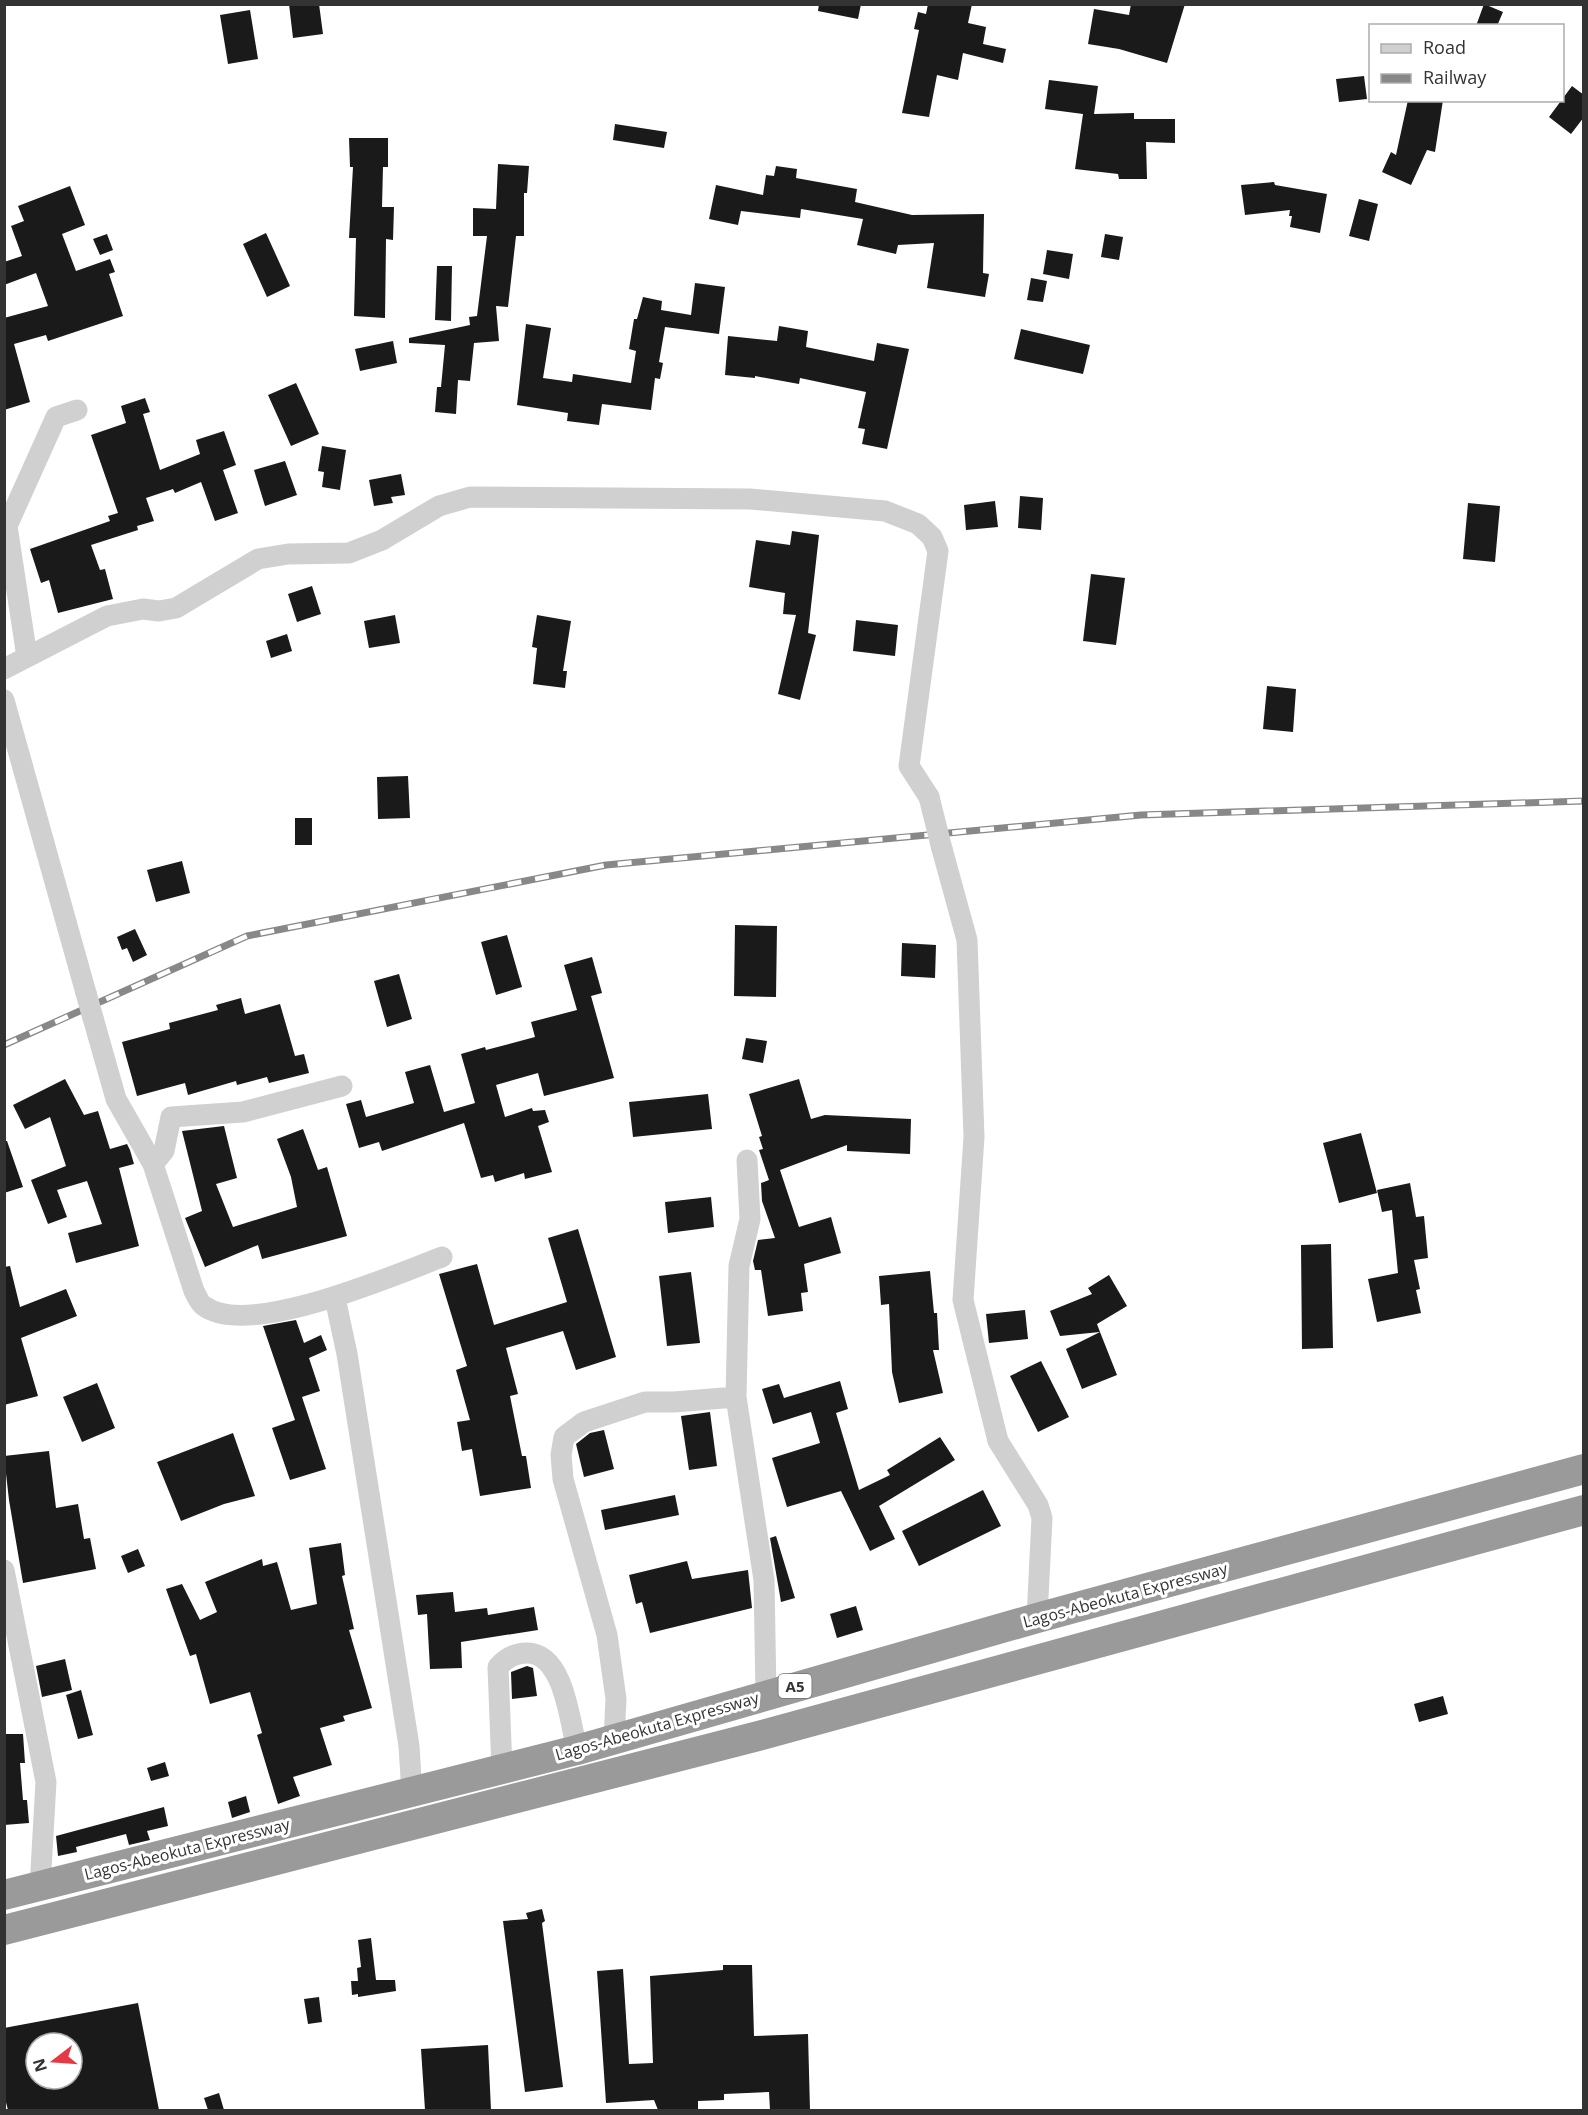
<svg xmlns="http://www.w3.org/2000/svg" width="1588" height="2115" viewBox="0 0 1588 2115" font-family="'Open Sans',sans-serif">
  <rect width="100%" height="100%" fill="#fff"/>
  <path fill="#1a1a1a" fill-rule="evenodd" d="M289 4H319L323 34 293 38Z
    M819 4H861L858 19 818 11Z
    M928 4H972L968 23 986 27 983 44 1006 49 1003 63 963 53 958 80 937 75 929 117 902 113 919 30 914 29 918 12 926 14Z
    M1131 4H1185L1167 63 1119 49 1088 44 1094 9 1129 15Z
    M1484 4 1503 12 1497 26H1476Z
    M250 10 258 59 228 64 220 15Z
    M1364 76 1367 99 1339 102 1336 79Z
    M1049 80 1098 86 1094 114 1134 113V119H1175V143L1146 142 1147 179H1119L1118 174 1075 169 1083 114 1045 109Z
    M1572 86 1584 95V117L1571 134 1549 117Z
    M1408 100H1443L1435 152 1427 150 1411 185 1382 172 1391 152 1396 155Z
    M615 124 667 132 664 148 613 140Z
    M349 138H388V167H383L382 207H394L393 240 386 239 385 318 354 316 356 238H349L353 167H350Z
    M498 164 529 166 527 193H524V236H516L508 307 496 306 499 341 474 343 470 381 458 380 456 414 435 412 437 387H441L445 345 409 343V338L470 325 469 317 477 316 487 236H473V208L496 209Z
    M776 166 797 169 796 178 857 189 855 202 912 215 984 214 983 273 989 274 985 297 927 288 934 243 898 245 896 254 857 245 863 219 801 209 800 218 741 211 738 225 709 219 716 185 763 195 766 175 774 176Z
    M1274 182 1275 185 1327 194 1320 233 1290 227 1292 216H1289L1290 210 1245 215 1241 185Z
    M70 186 85 225 62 234 76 271 110 259 115 272 109 274 123 316 48 341 46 335 14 344 30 402 4 410V318L48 306 36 273 4 285V262L22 256 11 226 24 221 18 206Z
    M1359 199 1378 204 1369 241 1349 236Z
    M266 233 290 286 267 297 243 244Z
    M107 234 113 250 100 255 93 239Z
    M1105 234 1123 237 1119 260 1101 257Z
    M1047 250 1073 254 1069 279 1043 274Z
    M437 266H452L451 321 435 320Z
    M1031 278 1047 281 1043 302 1027 300Z
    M695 283 725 287 719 334 665 327 659 362 663 363 660 379 655 378 651 410 602 404 599 425 567 421 568 413 517 405 526 324 551 328 543 378 572 382 573 374 631 383 636 351 629 349 634 319H637L643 297 662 301 661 310 691 315Z
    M779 326 808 331 806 347 874 361 877 343 909 349 887 449 862 444 865 429 858 428 866 392 800 378 799 384 755 376V378L725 375 728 336 777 341Z
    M1021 329 1090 345 1083 374 1014 359Z
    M393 341 397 363 360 371 355 349Z
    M296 383 319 434 291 446 268 395Z
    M145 398 150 412 143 414 160 470 200 454 196 440 224 431 236 465 223 470 238 513 215 521 201 482 175 493 173 489 146 498 154 521 137 526 138 530 91 545 100 570 105 569 113 599 58 613 49 580 41 583 30 549 110 521 108 516 118 513 91 435 126 423 121 406Z
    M322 446 346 450 340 490 322 487 324 472 318 471Z
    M285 461 297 495 265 506 254 470Z
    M401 474 405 495 391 497 393 503 374 506 369 480Z
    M1020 496 1043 498 1041 530 1018 528Z
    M995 501 998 527 966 530 964 505Z
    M1468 503 1500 506 1495 562 1463 559Z
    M792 531 819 535 808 633 816 635 800 700 778 694 796 615 783 614 785 593 749 587 756 540 790 545Z
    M1091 574 1125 578 1116 645 1083 641Z
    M312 586 321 614 297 622 288 594Z
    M395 615 400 643 369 648 364 621Z
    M537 615 571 621 563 671H567L565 688 533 684 537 648 532 647Z
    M856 620 898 625 895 656 853 651Z
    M287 634 292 651 271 658 266 641Z
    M1267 686 1296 689 1293 732 1263 729Z
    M408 776 410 818 378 819 377 777Z
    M295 818H312V845H295Z
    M182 861 190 893 156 902 147 870Z
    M735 925 777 926 776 997 734 996Z
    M135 929 147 955 133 962 127 948 122 950 117 937Z
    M507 935 522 987 496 995 481 942Z
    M902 943 936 945 935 978 901 976Z
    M592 957 602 993 591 996 614 1078 544 1096 538 1073 496 1085 505 1117 532 1108 533 1111 545 1110 549 1122 538 1126 552 1172 525 1179 524 1173 495 1182 493 1175 481 1178 464 1123 382 1151 379 1142 359 1148 346 1104 361 1100 366 1117 414 1103 405 1072 430 1065 444 1112 475 1103 461 1054 485 1047 486 1050 535 1037 531 1022 577 1010 564 965Z
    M399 974 412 1019 387 1027 374 981Z
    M241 998 245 1014 280 1004 295 1056 304 1054 309 1073 269 1083 267 1077 237 1085 236 1081 188 1095 185 1083 137 1096 122 1042 170 1029 169 1023 218 1010 216 1005Z
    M746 1038 767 1041 763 1063 742 1059Z
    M65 1079 84 1115 98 1111 110 1149 127 1144 130 1150 134 1164 119 1168 139 1246 76 1263 68 1233 102 1224 87 1181 57 1190 67 1217 48 1224 31 1180 66 1166 50 1117 25 1129 13 1105Z
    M799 1079 811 1119 825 1115 911 1119 910 1154 847 1151V1145L780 1170 799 1227 831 1217 841 1253 804 1264 808 1292 801 1293 803 1311 768 1316 761 1270H755L753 1261 758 1240 775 1238 762 1201 761 1183 769 1180 759 1150 763 1149 759 1137 762 1136 749 1094Z
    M708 1094 712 1129 633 1137 629 1102Z
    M224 1126 237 1178 216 1184 233 1227 297 1207 291 1177 277 1139 303 1129 318 1170 327 1167 347 1236 262 1259 258 1245 205 1267 185 1218 202 1211 182 1131Z
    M1361 1133 1377 1193 1339 1203 1323 1143Z
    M4 1141H7L23 1187 4 1193Z
    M1410 1183 1416 1217 1424 1216 1428 1258 1414 1260 1420 1289 1416 1290 1421 1313 1377 1322 1368 1279 1398 1273 1392 1210 1382 1212 1377 1190Z
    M711 1197 714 1227 668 1233 665 1202Z
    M578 1229 616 1357 576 1370 563 1331 506 1348 518 1394 510 1396 522 1456H526L531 1488 480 1496 472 1449 462 1451 457 1422 470 1420 456 1370 467 1366 439 1274 477 1264 494 1325 567 1302 548 1238Z
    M1331 1244 1333 1348 1302 1349 1301 1245Z
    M10 1266 20 1307 66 1289 77 1316 21 1338 38 1396 4 1405V1267Z
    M930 1271 934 1313H937L939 1350H933L943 1393 899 1403 892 1372 889 1304 881 1305 879 1276Z
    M691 1272 700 1343 667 1346 659 1276Z
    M1109 1275 1127 1306 1097 1324 1100 1332 1060 1336 1050 1311 1092 1294 1088 1288Z
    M1025 1310 1028 1339 989 1343 986 1314Z
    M296 1320 304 1343 321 1335 327 1350 309 1358 320 1391 302 1397 326 1469 290 1480 272 1428 295 1420 263 1326Z
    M1100 1332 1117 1375 1082 1389 1066 1349Z
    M1041 1361 1069 1417 1038 1432 1010 1376Z
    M840 1381 848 1409 836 1413 859 1490 890 1475 887 1470 940 1437 955 1460 879 1506 895 1539 870 1551 841 1491 787 1507 772 1458 820 1443 811 1412 773 1424 762 1389 779 1384 784 1398Z
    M97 1383 115 1428 82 1442 63 1397Z
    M710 1412 717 1466 689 1470 681 1416Z
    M604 1430 614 1469 584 1477 576 1444 590 1433Z
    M233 1433 255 1496 224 1504 181 1521 157 1462Z
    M49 1451 56 1508 78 1504 84 1539 90 1538 96 1569 23 1583 9 1500 4 1456Z
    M983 1490 1001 1526 919 1566 902 1531Z
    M675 1495 679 1515 605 1530 601 1510Z
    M776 1536 795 1598 781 1602 770 1538Z
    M341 1543 345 1575 342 1576 354 1629 349 1630 372 1708 343 1716 345 1721 320 1728 332 1765 293 1777 300 1796 278 1804 257 1735 262 1733 250 1692 210 1704 196 1654 190 1656 166 1589 182 1584 200 1620 217 1612 205 1582 262 1559 263 1566 277 1562 291 1610 317 1604 309 1548Z
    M138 1549 145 1566 128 1573 121 1556Z
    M687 1561 692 1579 748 1570 752 1608 650 1633 642 1602 636 1604 629 1575Z
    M453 1592 455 1612 487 1608 488 1615 534 1607 538 1630 461 1642 462 1668 430 1669 427 1614 418 1615 416 1595Z
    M856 1606 863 1630 837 1638 830 1614Z
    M65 1659 72 1690 42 1697 36 1666Z
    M527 1666 533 1668 537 1696 512 1699 511 1672Z
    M81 1690 93 1735 78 1739 66 1695Z
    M1443 1696 1448 1714 1419 1722 1414 1704Z
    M4 1734H23L25 1763H20L23 1800H27L29 1823 4 1825Z
    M165 1762 169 1776 151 1781 147 1768Z
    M246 1796 250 1812 232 1818 228 1802Z
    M164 1807 168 1826 147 1831 150 1840 129 1845 126 1834 76 1847 77 1852 58 1856 56 1836Z
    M542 1909 545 1921 542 1923 563 2087 525 2092 503 1921 528 1919 526 1913Z
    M371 1938 376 1980H395L396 1991 358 1997V1994L352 1995 351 1981H358L357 1968 361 1967 358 1940Z
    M723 1965H752L754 2036 808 2034 810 2110H770L769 2092 724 2094V2100L698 2101V2110H658L654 2100 606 2103 597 1971 623 1969 629 2064 653 2063 650 1976 723 1970Z
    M319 1997 322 2022 308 2024 304 1999Z
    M138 2003 159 2110H8L4 2095V2028ZM36 2043H72V2079H36Z
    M488 2045 491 2110H425L421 2049Z
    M219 2093 224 2110H208L204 2098Z"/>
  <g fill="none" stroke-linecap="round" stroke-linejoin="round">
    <path stroke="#d0d0d0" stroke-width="21" d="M27 657 7 526 56 417 77 410
      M4 669 107 616 143 609 159 611 176 608 258 559 288 554 349 553 382 540 439 506 470 497 750 499 885 511 918 524 932 537 938 551 909 766 929 797
      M4 700 86 993
      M942 849 967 940 974 1137 963 1300 998 1441 1038 1505 1042 1518 1037 1618
      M93 1018 116 1099 153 1164
      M342 1086 243 1112 171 1117 164 1151 153 1164 194 1291C197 1296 199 1303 204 1306 248 1339 394 1275 442 1257
      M747 1160 750 1219 739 1266 736 1397 764 1580 766 1694
      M335 1298 347 1354 409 1746 412 1794
      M4 1570 46 1782 40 1887
      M614 1740 616 1699 607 1635 563 1479 561 1455 564 1437 584 1422 645 1402H674L736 1397
      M502 1770 498 1667C505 1659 515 1653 527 1653 564 1653 570 1722 577 1750"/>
    <path stroke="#9a9a9a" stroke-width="30" d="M4 1895 577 1750 1037 1618 1584 1469
      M4 1930 762 1735 1584 1510"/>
    <defs>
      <path id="rail" d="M4 1045 247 936 606 865 1141 815 1584 801"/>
    </defs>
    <use href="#rail" stroke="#888" stroke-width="7"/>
    <use href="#rail" stroke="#fff" stroke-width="4.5" stroke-dasharray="14" stroke-linecap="butt"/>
    <path stroke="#d0d0d0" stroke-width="21" d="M929 797 942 849
      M86 993 93 1018"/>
  </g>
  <g text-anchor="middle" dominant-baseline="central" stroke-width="6" stroke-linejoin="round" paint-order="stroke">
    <rect fill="#fff" stroke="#707070" stroke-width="1.5" x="778.5" y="1674" width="33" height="24" rx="4.5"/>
    <g font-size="15" font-weight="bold" fill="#333">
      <text x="795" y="1686">A5</text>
    </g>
    <g font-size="16" fill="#333" stroke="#fff">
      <text transform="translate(1125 1595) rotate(-15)">Lagos-Abeokuta Expressway</text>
      <text transform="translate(657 1726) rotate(-16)">Lagos-Abeokuta Expressway</text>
      <text transform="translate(187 1849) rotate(-14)">Lagos-Abeokuta Expressway</text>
    </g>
  </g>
  <rect width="1588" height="2115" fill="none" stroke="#333333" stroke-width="12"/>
  <rect x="1369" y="24" width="195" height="78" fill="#ffffff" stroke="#adadad" stroke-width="1.5"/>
  <rect x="1381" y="44" width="30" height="9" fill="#d0d0d0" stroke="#adadad" stroke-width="1.5"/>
  <text x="1423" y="54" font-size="18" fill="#333333">Road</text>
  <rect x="1381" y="74" width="30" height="9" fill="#888888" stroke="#adadad" stroke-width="1.5"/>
  <text x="1423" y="84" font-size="18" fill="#333333">Railway</text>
  <g transform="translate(54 2061) rotate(253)"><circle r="28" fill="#ffffff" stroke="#adadad" stroke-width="1.5"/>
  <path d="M0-4.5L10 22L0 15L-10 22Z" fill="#e63946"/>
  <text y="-9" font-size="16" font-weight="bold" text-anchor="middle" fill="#333333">N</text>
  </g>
</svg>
